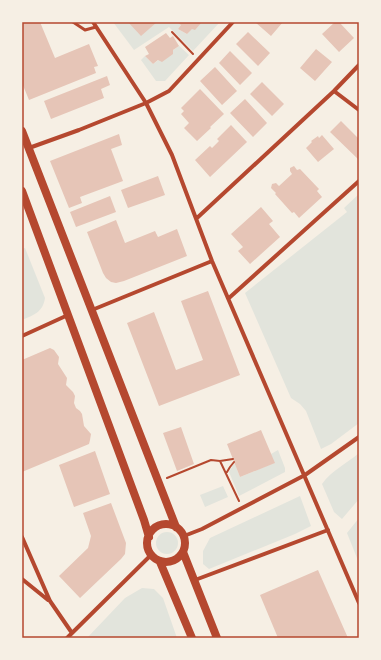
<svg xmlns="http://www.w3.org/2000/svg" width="381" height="660" viewBox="0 0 381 660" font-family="Karla,sans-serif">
  <rect width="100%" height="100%" fill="#f6efe4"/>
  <path fill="#e2e4dc" d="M113 22H177L181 25 178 29 187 34C198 21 204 22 220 22L193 51 169 27 134 50Z
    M175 42 189 55 165 81H156L141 60 145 56 153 64 179 46Z
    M359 194V423L331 444 321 449 306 411 300 404 291 398 245 293 347 212 344 208Z
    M25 248 45 298C43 312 34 315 22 320V249Z
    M278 450 285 468V472L239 496 229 472 233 465 235 464 240 477 274 463 271 454Z
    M359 453V499L342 519 334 512 322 484C332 470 346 464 359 453Z
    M223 486 228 497 205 507 200 495Z
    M300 496 311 526 295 534 209 569 203 564V551L210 538Z
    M359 518V563L347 533Z
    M156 543a11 11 0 1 1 22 0a11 11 0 1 1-22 0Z
    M142 588 154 589 163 598 177 638H87L125 598Z"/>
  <path fill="#e6c5b7" d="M22 22H40L55 58 89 44 98 66 94 67 96 73 29 100 22 83Z
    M128 22H157L141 36Z
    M177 22H202L195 30 192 29 187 34 178 29 181 25Z
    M255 22H283L271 36Z
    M335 22H339L354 38 339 52 322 34Z
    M248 32 270 53 258 66 236 44Z
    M166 33 170 38 173 36 179 46 173 50V54L162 62 158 60 153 64 145 56 149 54 145 47Z
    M316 49 332 62 315 81 300 68Z
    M230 51 252 73 240 85 219 63Z
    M215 67 237 91 222 105 200 81Z
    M107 76 110 85 101 89 104 98 51 119 44 101Z
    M262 82 284 104 272 116 250 94Z
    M200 89 224 114 210 127 211 128 197 141 184 128 189 123 181 114 184 111 181 108Z
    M245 99 267 123 253 137 230 113Z
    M341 121 359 139V160L330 132Z
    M231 125 247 142 210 177 195 160 210 146 212 148 219 141 217 139Z
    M119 134 122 145 111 149 123 181 80 197 82 203 69 208 50 161Z
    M322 135 334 149 318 162 306 148 312 142 311 141 318 136 319 138Z
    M294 166 297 170 300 169 319 189 317 191 322 197 299 218 294 212 292 213 275 194 276 193 271 188 272 184 276 183 279 186 292 174 290 171V168Z
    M158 176 165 195 128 208 121 190Z
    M110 196 116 212 76 227 70 212Z
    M261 207 273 221 269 224 280 237 250 264 238 251 243 247 231 234Z
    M116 220 125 243 155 231 158 237 177 229 187 256 124 281 116 283 111 282 106 278 103 273 87 232Z
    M208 291 240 375 159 406 127 323 154 312 176 370 203 360 181 301Z
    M50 348 54 350 59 357 58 364 67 378 66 385 73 392 75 396 74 403 76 408 80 411 82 414 84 426 91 434 90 440 89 444 22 472V360Z
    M181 427 194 464 177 471 163 433Z
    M261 430 275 463 240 477 227 444Z
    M95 451 110 494 74 507 59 465Z
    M111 503 126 543 125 554 121 559 80 598 59 576 88 548 91 536 83 513Z
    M318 570 348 638H278L260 595Z"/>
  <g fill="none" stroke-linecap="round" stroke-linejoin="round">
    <path stroke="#b5482f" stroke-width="2" d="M172 32 193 54
      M220 461 233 459
      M227 472 230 467 234 462
      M167 478 211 460 220 461 239 501"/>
    <path stroke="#b5482f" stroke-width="3" d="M73 22 85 30 96 27"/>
    <path stroke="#b5482f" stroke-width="4" d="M93 22 146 103 172 155 212 261 359 603
      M334 91 359 110
      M29 148 79 130 146 103 169 91 233 22
      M197 218 334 91 359 65
      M229 298 359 181
      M92 310 212 261
      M22 336 68 315
      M184 536 202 529 305 475 359 437
      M22 537 50 601 72 633
      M22 579 48 600
      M195 580 328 530
      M67 638 151 555"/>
    <path stroke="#b5482f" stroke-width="8" d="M22 131 176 527
      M22 191 144 520 149 537
      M147 543a19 19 0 1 1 38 0a19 19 0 1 1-38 0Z
      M183 552 217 638
      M160 562 192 638"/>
  </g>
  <rect width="381" height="660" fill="none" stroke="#f6efe4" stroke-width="46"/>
  <rect x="23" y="23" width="335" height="614" fill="none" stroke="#b5482f" stroke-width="1.5"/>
</svg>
